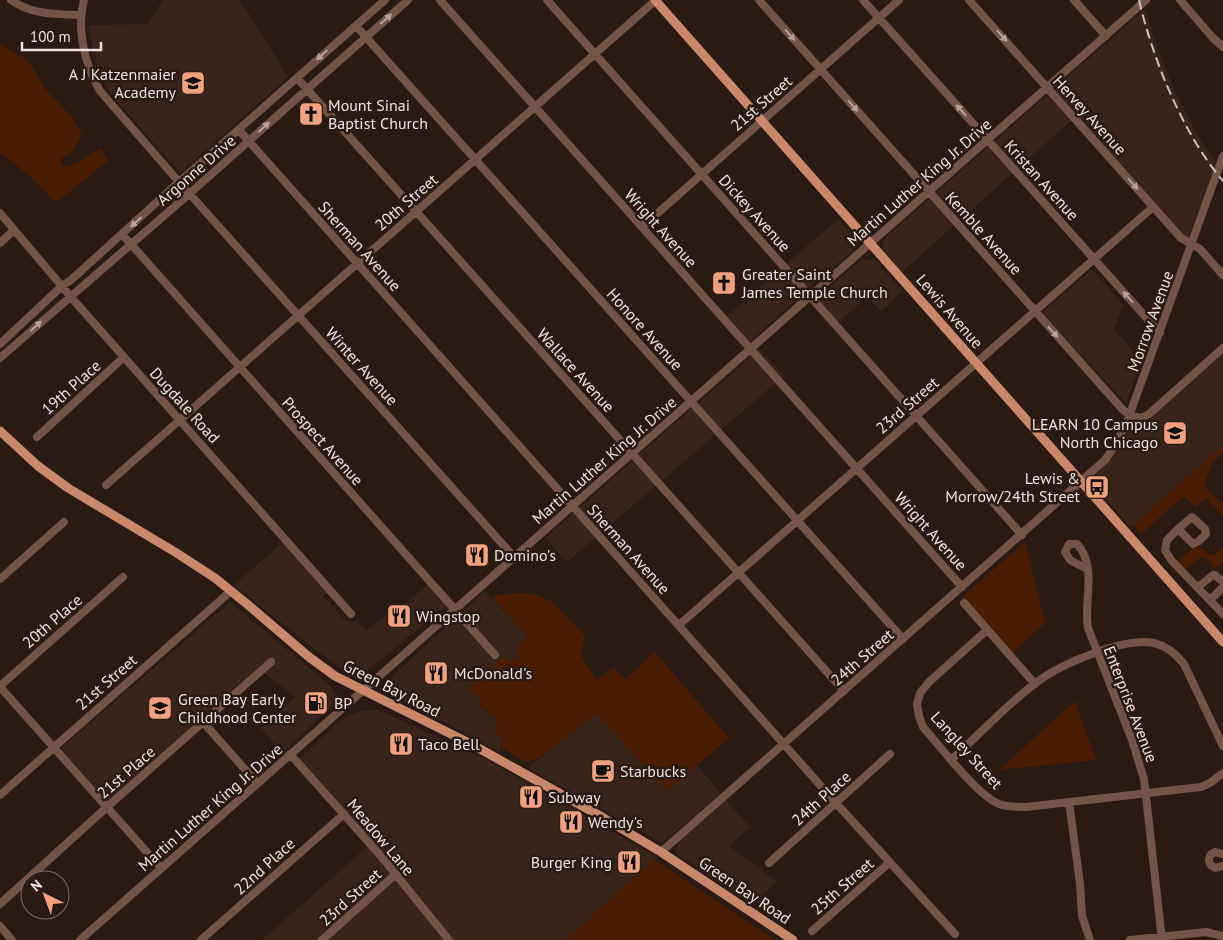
<svg xmlns="http://www.w3.org/2000/svg" width="1223" height="940" viewBox="0 0 1223 940" font-family="'PT Sans',sans-serif">
  <rect width="100%" height="100%" fill="#291a14"/>
  <path fill="#38241b" d="M163 0H238L249 14 288 77 180 173 121 106 107 88 96 62 88 25 147 24Z
    M1146 8 1152 32 1174 90 1197 134 1216 163 1185 247 1072 120 902 272 883 249V243L888 235Z
    M838 219 853 236 854 244 851 252 743 347 720 322Z
    M862 259 874 260 877 263 903 291 881 312 867 297 833 327 810 304Z
    M1092 269 1123 305 1114 329 1141 360 1126 403 1042 313Z
    M759 349 784 376 567 562 545 538Z
    M1223 351V445L1130 527 1096 488 1094 482 1095 476 1118 450 1131 426 1136 424 1140 425Z
    M283 542 328 592 323 596 344 619 352 622 357 621 366 631 398 605 400 607 434 580 454 600 374 665 363 673H354L342 669 322 655 234 585Z
    M485 591 527 636 518 646V656L512 662 504 658 480 700 479 705 498 721 503 740 499 752 399 697 388 688V684L394 675Z
    M230 602 332 687 336 695 334 704 282 753 261 728 295 697 259 669 107 801 61 748Z
    M365 710H377L388 714 483 758 657 857 566 940H262L368 846 293 764 346 716Z
    M596 713 667 791 697 765 721 793 662 843 528 768Z
    M726 800 750 827 729 846 777 881 752 905 678 854 676 851 678 843Z"/>
  <path fill="#4b1c04" d="M0 44 28 60 46 90 72 117 82 135 72 152 60 160 63 167 72 165 100 149 108 160 69 193 54 202 34 179 0 152Z
    M1223 445V453L1213 462 1204 485 1221 503 1223 502V516L1206 498 1195 507 1184 496 1141 534 1133 525Z
    M1025 542 1045 623 1012 653 962 597Z
    M1199 545 1207 554H1216L1223 547V562L1215 569 1206 558 1201 557 1184 571 1177 563 1195 546Z
    M531 593 552 601 585 636 581 655 596 680 614 667 625 680 654 651 729 738 667 791 596 713 540 758 527 762 501 748 503 740 493 729 498 721 479 704 480 699 469 688 504 657 512 661 518 656V647L527 636 492 597 500 594Z
    M1075 701 1096 760 999 770Z
    M654 859 775 940H776H566Z"/>
  <g fill="none" stroke-linecap="round" stroke-linejoin="round">
    <path stroke="#745446" stroke-width="8" d="M11 0C32 15 57 14 81 15
      M84 0C76 30 85 65 100 91L179 182 514 557
      M440 0 962 587
      M547 0 1022 535
      M759 0 1123 410 1130 415 1141 418 1149 414 1223 348
      M863 0 1160 333
      M969 0 1181 238 1200 249 1223 275
      M1074 0 1106 36
      M1180 0 1213 38 1223 47
      M356 26 903 639
      M297 78 844 691
      M239 130 836 803 955 934
      M0 213 70 296 351 614
      M642 227 899 0
      M122 234 495 655
      M0 243 14 230
      M0 344 62 286 71 280 179 182 385 0
      M0 358 189 194 408 0
      M37 437 124 357
      M106 485 656 0
      M1178 529 1192 517 1205 529 1206 534 1199 541 1193 544 1178 529 1167 540 1165 550 1171 560 1223 614
      M1087 569 1070 560 1065 552 1069 544H1077C1098 567 1083 600 1088 628L1132 740 1144 779 1162 940
      M0 579 64 522
      M1198 587 1213 575H1215L1223 582
      M1210 600 1223 587
      M964 603 1035 684
      M679 625 1153 207
      M987 630 929 682 920 693 917 704 919 716 923 727C939 745 978 796 999 804 1007 807 1017 807 1026 807L1201 787 1210 783 1223 773
      M0 686 123 577
      M0 687 161 868
      M203 722 257 783
      M290 754 380 855 449 940
      M952 759C980 734 1006 705 1037 682 1061 664 1124 637 1154 643 1167 646 1176 654 1184 664L1223 746
      M0 795 231 591
      M1069 802 1080 884 1082 916 1090 940
      M661 852 1105 460 1114 447 1127 422 1223 156
      M1223 854 1215 852C1207 855 1207 864 1215 868L1223 866
      M769 863 890 754
      M0 904 107 807 271 662
      M0 926 12 940
      M812 931 890 862
      M80 940 1146 0
      M201 940 344 814
      M322 940 396 874
      M1130 940 1206 932 1223 936"/>
    <path stroke="#ca886b" stroke-width="9" d="M655 0 1223 642
      M0 431 38 466 68 488 175 552 215 578 247 604 309 657 335 676 473 745 602 817 661 852 793 940"/>
    <path stroke="#cdc2bd" stroke-width="2" stroke-dasharray="10 5" stroke-linecap="butt" d="M1139 0C1153 60 1183 134 1223 181"/>
  </g>
  <defs><path id="oneway-solid" d="M-6-.8H1V-3.2L6.5 0L1 3.2V.8H-6Z" transform="scale(1.25)"/></defs>
  <g fill="#b7a39a">
    <use href="#oneway-solid" transform="translate(386 19) rotate(-42)"/>
    <use href="#oneway-solid" transform="translate(790 35) rotate(48)"/>
    <use href="#oneway-solid" transform="translate(1002 36) rotate(48)"/>
    <use href="#oneway-solid" transform="translate(322 55) rotate(138)"/>
    <use href="#oneway-solid" transform="translate(853 106) rotate(48)"/>
    <use href="#oneway-solid" transform="translate(961 110) rotate(-132)"/>
    <use href="#oneway-solid" transform="translate(264 127) rotate(-42)"/>
    <use href="#oneway-solid" transform="translate(1133 184) rotate(48)"/>
    <use href="#oneway-solid" transform="translate(136 222) rotate(138)"/>
    <use href="#oneway-solid" transform="translate(1128 297) rotate(-132)"/>
    <use href="#oneway-solid" transform="translate(36 326) rotate(-42)"/>
    <use href="#oneway-solid" transform="translate(1053 332) rotate(48)"/>
  </g>
  <defs>
    <symbol id="school-square" viewBox="-11 -11 22 22"><rect x="-9" y="-9" width="18" height="18" rx="4" fill="#f1a17d" stroke="#291a14"/><path d="M0-5L7-2L0 1L-7-2ZM-4 1L0 2.5L4 1V4Q0 6-4 4Z" fill="#111"/></symbol>
    <symbol id="church-square" viewBox="-11 -11 22 22"><rect x="-9" y="-9" width="18" height="18" rx="4" fill="#f1a17d" stroke="#291a14"/><path d="M-1.2-6h2.4v3.5h3.3v2.4h-3.3V6h-2.4V-.1h-3.3v-2.4h3.3Z" fill="#111"/></symbol>
    <symbol id="bus-square" viewBox="-11 -11 22 22"><rect x="-9" y="-9" width="18" height="18" rx="4" fill="#f1a17d" stroke="#291a14"/><path d="M-5-6H5V4H4V6H2V4H-2V6H-4V4H-5ZM-3.5-4V0h7V-4ZM-3.5 1.2v1.5H-2V1.2ZM2 1.2v1.5H3.5V1.2Z" fill="#111"/></symbol>
    <symbol id="restaurant-square" viewBox="-11 -11 22 22"><rect x="-9" y="-9" width="18" height="18" rx="4" fill="#f1a17d" stroke="#291a14"/><path d="M-5-6h1v4h1v-4h1v4h1v-4h1v5L-1.5 .5V6h-2V.5L-5-1ZM5-6V6H3V1.5H1.5Q1.5-4 5-6Z" fill="#111"/></symbol>
    <symbol id="fuel-square" viewBox="-11 -11 22 22"><rect x="-9" y="-9" width="18" height="18" rx="4" fill="#f1a17d" stroke="#291a14"/><path d="M-5.5-6h7V0h2V4h1.3V-2.5L3-4.5l.8-.8L6-3V5H2.5V1h-1V6h-7ZM-4.2-4.7v3.2H.2V-4.7Z" fill="#111"/></symbol>
    <symbol id="cafe-square" viewBox="-11 -11 22 22"><rect x="-9" y="-9" width="18" height="18" rx="4" fill="#f1a17d" stroke="#291a14"/><path d="M-5.5-4.5H6V0H3Q3 3.5 0 3.5H-2.5Q-5.5 3.5-5.5 0ZM3-3.2v2h1.7v-2ZM-6 4.5H4V6H-6Z" fill="#111"/></symbol>
  </defs>
  <g fill-rule="evenodd">
    <use href="#school-square" x="179" y="69" width="28" height="28"/>
    <use href="#church-square" x="297" y="100" width="28" height="28"/>
    <use href="#church-square" x="710" y="269" width="28" height="28"/>
    <use href="#school-square" x="1161" y="419" width="28" height="28"/>
    <use href="#bus-square" x="1083" y="473" width="28" height="28"/>
    <use href="#restaurant-square" x="463" y="541" width="28" height="28"/>
    <use href="#restaurant-square" x="385" y="602" width="28" height="28"/>
    <use href="#restaurant-square" x="422" y="659" width="28" height="28"/>
    <use href="#fuel-square" x="302" y="689" width="28" height="28"/>
    <use href="#school-square" x="146" y="694" width="28" height="28"/>
    <use href="#restaurant-square" x="387" y="730" width="28" height="28"/>
    <use href="#cafe-square" x="589" y="757" width="28" height="28"/>
    <use href="#restaurant-square" x="517" y="783" width="28" height="28"/>
    <use href="#restaurant-square" x="557" y="808" width="28" height="28"/>
    <use href="#restaurant-square" x="615" y="848" width="28" height="28"/>
  </g>
  <g text-anchor="middle" dominant-baseline="central" stroke-width="5" stroke-linejoin="round" paint-order="stroke">
    <g font-size="16" fill="#eee4df" stroke="#291a14" text-anchor="start">
      <text x="176" y="74" text-anchor="end">A J Katzenmaier<tspan x="176" dy="18">Academy</tspan></text>
      <text x="328" y="105">Mount Sinai<tspan x="328" dy="18">Baptist Church</tspan></text>
      <text x="742" y="274">Greater Saint<tspan x="742" dy="18">James Temple Church</tspan></text>
      <text x="1158" y="424" text-anchor="end">LEARN 10 Campus<tspan x="1158" dy="18">North Chicago</tspan></text>
      <text x="1080" y="478" text-anchor="end">Lewis &amp;<tspan x="1080" dy="18">Morrow/24th Street</tspan></text>
      <text x="494" y="555">Domino's</text>
      <text x="416" y="616">Wingstop</text>
      <text x="454" y="673">McDonald's</text>
      <text x="178" y="699">Green Bay Early<tspan x="178" dy="18">Childhood Center</tspan></text>
      <text x="334" y="703">BP</text>
      <text x="418" y="744">Taco Bell</text>
      <text x="620" y="771">Starbucks</text>
      <text x="548" y="797">Subway</text>
      <text x="588" y="822">Wendy's</text>
      <text x="612" y="862" text-anchor="end">Burger King</text>
    </g>
    <g font-size="16" fill="#eee4df" stroke="#291a14">
      <text transform="translate(761 103) rotate(-41)">21st Street</text>
      <text transform="translate(1090 115) rotate(48)">Hervey Avenue</text>
      <text transform="translate(196 170) rotate(-41)">Argonne Drive</text>
      <text transform="translate(1042 180) rotate(48)">Kristan Avenue</text>
      <text transform="translate(919 182) rotate(-41)">Martin Luther King Jr. Drive</text>
      <text transform="translate(406 202) rotate(-41)">20th Street</text>
      <text transform="translate(755 213) rotate(48)">Dickey Avenue</text>
      <text transform="translate(661 228) rotate(48)">Wright Avenue</text>
      <text transform="translate(984 233) rotate(48)">Kemble Avenue</text>
      <text transform="translate(360 246) rotate(48)">Sherman Avenue</text>
      <text transform="translate(950 311) rotate(49)">Lewis Avenue</text>
      <text transform="translate(1150 321) rotate(-70)">Morrow Avenue</text>
      <text transform="translate(645 329) rotate(48)">Honore Avenue</text>
      <text transform="translate(362 366) rotate(48)">Winter Avenue</text>
      <text transform="translate(576 370) rotate(48)">Wallace Avenue</text>
      <text transform="translate(71 387) rotate(-42)">19th Place</text>
      <text transform="translate(185 405) rotate(48)">Dugdale Road</text>
      <text transform="translate(907 405) rotate(-41)">23rd Street</text>
      <text transform="translate(323 441) rotate(48)">Prospect Avenue</text>
      <text transform="translate(604 460) rotate(-41)">Martin Luther King Jr. Drive</text>
      <text transform="translate(931 531) rotate(48)">Wright Avenue</text>
      <text transform="translate(629 549) rotate(48)">Sherman Avenue</text>
      <text transform="translate(52 621) rotate(-41)">20th Place</text>
      <text transform="translate(862 657) rotate(-41)">24th Street</text>
      <text transform="translate(106 682) rotate(-41)">21st Street</text>
      <text transform="translate(392 688) rotate(27)">Green Bay Road</text>
      <text transform="translate(1131 704) rotate(69)">Enterprise Avenue</text>
      <text transform="translate(967 750) rotate(48)">Langley Street</text>
      <text transform="translate(126 772) rotate(-41)">21st Place</text>
      <text transform="translate(821 798) rotate(-42)">24th Place</text>
      <text transform="translate(210 807) rotate(-41)">Martin Luther King Jr. Drive</text>
      <text transform="translate(381 837) rotate(50)">Meadow Lane</text>
      <text transform="translate(264 866) rotate(-42)">22nd Place</text>
      <text transform="translate(842 886) rotate(-41)">25th Street</text>
      <text transform="translate(745 890) rotate(34)">Green Bay Road</text>
      <text transform="translate(350 897) rotate(-42)">23rd Street</text>
    </g>
  </g>
  <g transform="translate(45 895) rotate(318)"><circle r="24" fill="#291a14" stroke="#786b65"/>
  <path d="M0-4L9 19L0 12L-9 19Z" fill="#f1a17d"/>
  <text y="-8" font-size="14" font-weight="bold" text-anchor="middle" fill="#eee4df">N</text>
  </g>
  <path d="M22 42v8h79v-8" fill="none" stroke="#eee4df" stroke-width="2.5"/>
  <text x="30" y="42" font-size="15" fill="#eee4df" stroke="#291a14" stroke-width="4" paint-order="stroke">100 m</text>
</svg>
